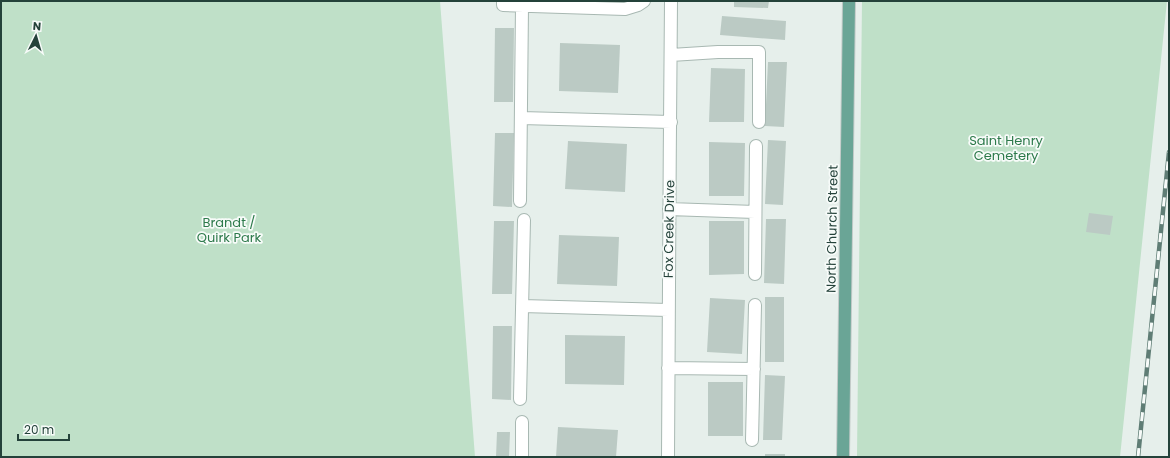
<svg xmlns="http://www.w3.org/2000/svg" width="1170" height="458" viewBox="0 0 1170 458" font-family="Poppins,sans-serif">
  <rect width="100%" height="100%" fill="#e6efeb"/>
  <path fill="#bfe0c8" d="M1 1H440L475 457H1Z
    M862 1H1167L1120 457H857Z"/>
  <path fill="#bbcac4" d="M734 1H769L768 8 734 7Z
    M722 16 786 21 785 40 720 35Z
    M495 28H514L513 102H494Z
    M560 43 620 45 618 93 559 91Z
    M768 62H787L784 127 765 126Z
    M711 68 745 69 744 122H709Z
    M495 133H514L512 207 493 206Z
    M768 140 786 141 783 205 765 204Z
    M568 141 627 144 625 192 565 189Z
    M709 142 745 143 744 196H709Z
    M1089 213 1113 216 1110 235 1086 232Z
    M766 219H786L784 284 764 283Z
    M494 221H514L512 294H492Z
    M709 221H744V274L709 275Z
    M559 235 619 237 617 286 557 284Z
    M765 297H784V362H765Z
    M710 298 745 300 742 354 707 352Z
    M493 326H512L511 400 492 399Z
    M565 335 625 336 624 385 565 384Z
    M765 375 785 376 782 440H763Z
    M708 382H743V436H708Z
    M558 427 618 430 616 457H556Z
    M497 432H510L509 457H496Z
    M765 454H785V457H765Z"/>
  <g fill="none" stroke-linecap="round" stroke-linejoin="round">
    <defs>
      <path id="minor" d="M503 1V5L625 9 638 5 644 1
        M671 55 718 52H759V122
        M521 118 671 122
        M520 201 522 6
        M669 209 755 212
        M755 274 756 146
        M522 306 668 310
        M668 368 754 369
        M520 399 524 220
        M752 440 755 305
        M522 457V422
        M668 457C668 305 670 153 671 1"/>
      <path id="major" d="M843 457 849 1"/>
    </defs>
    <use href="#minor" stroke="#a8b8b2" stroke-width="14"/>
    <use href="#major" stroke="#c2cac8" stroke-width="14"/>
    <use href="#minor" stroke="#fff" stroke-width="12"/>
    <use href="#major" stroke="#6aa596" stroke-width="12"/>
    <defs>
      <path id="rail" d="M1138 457 1169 152"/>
    </defs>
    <use href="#rail" stroke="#5f7d75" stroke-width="4.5"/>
    <use href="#rail" stroke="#f7fbf9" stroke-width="3" stroke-dasharray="9" stroke-linecap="butt"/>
  </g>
  <g text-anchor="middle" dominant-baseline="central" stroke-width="3.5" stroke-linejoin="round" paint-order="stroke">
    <g font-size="13" fill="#2d7a4b" stroke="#f7fbf9">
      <text x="1006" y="140">Saint Henry<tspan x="1006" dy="15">Cemetery</tspan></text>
      <text x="229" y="222">Brandt /<tspan x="229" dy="15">Quirk Park</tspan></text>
    </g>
    <g font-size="13" fill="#24423a" stroke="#f7fbf9">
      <text transform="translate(669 229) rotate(-89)">Fox Creek Drive</text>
      <text transform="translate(832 229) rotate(-89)">North Church Street</text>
    </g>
  </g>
  <rect width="1170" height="458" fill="none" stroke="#24423a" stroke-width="4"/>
  <g transform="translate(36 36) rotate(5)" stroke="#f7fbf9" stroke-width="3" paint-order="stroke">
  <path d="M0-3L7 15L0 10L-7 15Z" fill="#24423a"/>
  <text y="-6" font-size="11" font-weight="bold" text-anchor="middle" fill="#24423a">N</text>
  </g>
  <path d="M18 434v6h51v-6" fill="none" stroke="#24423a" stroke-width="2"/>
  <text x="24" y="434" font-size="12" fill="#24423a" stroke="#f7fbf9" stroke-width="3" paint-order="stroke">20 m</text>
</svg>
